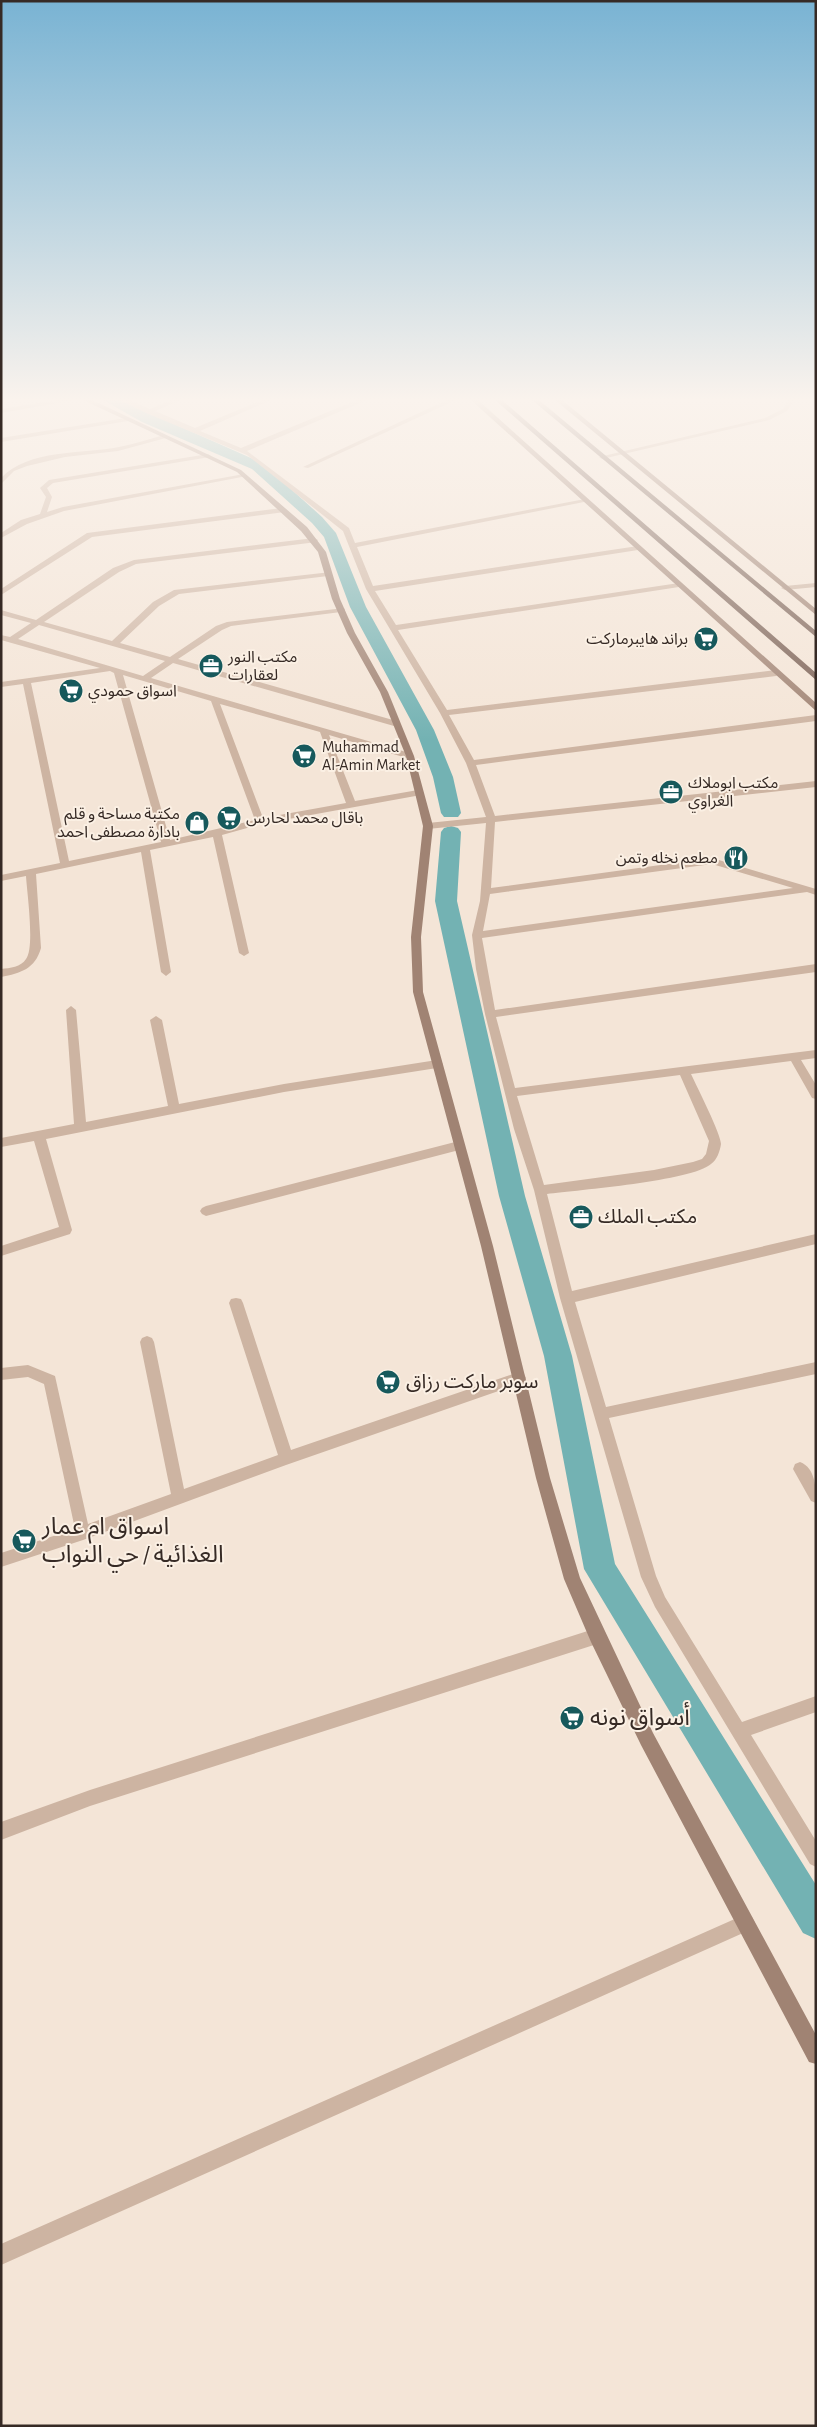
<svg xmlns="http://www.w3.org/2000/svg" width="817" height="2427" viewBox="0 0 817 2427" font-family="'Alegreya Sans','Noto Sans Arabic',sans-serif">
  <rect width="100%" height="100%" fill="#f4e5d7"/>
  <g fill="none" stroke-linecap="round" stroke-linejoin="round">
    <path fill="#73b2b3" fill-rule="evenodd" d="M103 400H120L262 463 322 517 336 533 366 607 434 730 453 777 461 813 458 817H444L441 813 433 777 416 730 350 607 324 537 312 523 252 469 142 422Z
      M451 826 458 828 461 832 457 901 525 1196 572 1356 615 1564 816 1885V1939L803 1933 584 1569 544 1356 499 1196 435 901 441 832 444 828Z"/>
    <path fill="#cdb4a2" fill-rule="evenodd" d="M57 400H75L1 413V409Z
      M120 400H129L150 409 171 400H181L155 411 195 428 262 400H271L200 431 241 448 357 400H367L247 451 349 528 355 543 585 499 589 501 357 547 373 586 638 546 642 548 638 550 375 591 396 625 679 583 683 585 679 587 398 630 447 710 776 670 780 673 776 676 449 715 474 760 816 715V721L476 765 495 816 816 781V787L495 822 491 888 712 858 816 889V895L807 892 482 938 495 1010 816 964V972L496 1017 515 1088 816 1050V1058L801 1060 816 1085V1099L812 1098 791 1061 691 1074C697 1087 721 1134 721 1144 720 1151 717 1160 711 1164 692 1181 578 1190 547 1194L572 1291 816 1234V1244L575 1302 606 1407 816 1362V1374L609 1418 656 1576 665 1597 742 1722 816 1696V1712L751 1735 816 1841V1867L810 1864 655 1607 641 1577 560 1298 534 1190 514 1129 485 1014 476 969 472 935 480 901 486 823 428 829 423 826 428 823 486 817 466 763 440 713 366 589 343 531 247 455 146 413ZM712 864 793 888 483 931 490 894ZM680 1075 709 1141 706 1154 702 1159 693 1162 654 1170 544 1185 517 1096Z
      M447 400H456L308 468 303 467Z
      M788 400H794L787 411 769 420 602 459 599 457 765 418 783 409Z
      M126 418 128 421 1 442V438Z
      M164 435 167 437 166 438 118 451 65 457 27 466 14 471 1 484V478C28 449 83 454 119 447 134 444 149 439 164 435Z
      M208 454 211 456 210 457 53 483 47 488 52 497 47 512 63 507 244 474 247 476 64 511 27 524 1 538V533L21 520 40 514 46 497 40 488 49 480Z
      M282 508H285V512L92 537 1 595V589L87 533Z
      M314 538 318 540 317 542 136 564 119 572 44 622 112 641 153 602 174 590 331 572 332 574 328 576 179 594 159 606 120 643 170 657 216 626 227 622 344 608 345 610 341 612 231 626 222 630 178 659 400 722V726H394L173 663 151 678 413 754V758L410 759 329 735 355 801 418 790 423 793 421 795 261 824 222 835 249 953 244 956 239 953 213 837 150 850 171 972 166 976 161 972 141 852 36 874 41 948C35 969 21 973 1 977V969C10 968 21 967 26 959 35 948 27 892 26 876L1 881V875L60 863 23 684 1 687V682L100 668 1 640V635L10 637 31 623 1 615V610L36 620 113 568 134 560ZM39 625 165 661 143 676 18 639ZM110 671 114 673 161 842 69 861 31 683ZM123 675 211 701 255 820 170 840ZM220 704 320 732 346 803 263 818Z
      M816 583V587L785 590 781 588 785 586Z
      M71 1006 76 1010 86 1122 168 1106 150 1020 156 1016 162 1020 179 1104 284 1084 437 1060 443 1064 437 1068 284 1092 46 1139 72 1230 70 1234 1 1256V1246L59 1227 34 1141 1 1147V1138L74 1124 66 1010Z
      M459 1141 463 1143 465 1146 463 1149 206 1216 202 1214 200 1211 202 1208 206 1206Z
      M236 1298 241 1299 243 1303 291 1450 519 1372 524 1374 526 1378 524 1382 286 1465 83 1540 1 1567V1553L75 1529 44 1384 28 1377 1 1380V1368L28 1365 55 1376 88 1524 171 1494 140 1342 142 1338 147 1336 152 1338 154 1342 184 1489 278 1455 229 1303 231 1299Z
      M800 1462C816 1468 816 1489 816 1503L811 1501 793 1469 795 1464Z
      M597 1628 603 1630 605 1636 603 1642 597 1644 90 1806 1 1840V1822L90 1790Z
      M746 1914 752 1917 755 1923 752 1929 1 2265V2244Z"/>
    <path fill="#a08373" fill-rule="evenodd" d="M83 400H92L241 470 307 527 326 552 340 599 355 633 388 692 414 756 433 826 421 937 423 992 493 1246 550 1478 580 1578 653 1733 816 2035V2064L809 2062 641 1745 591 1642 564 1579 536 1478 481 1246 413 992 411 937 423 826 406 756 380 692 347 633 332 599 318 552 301 531 237 472Z
      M471 400H478L816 703V711Z
      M555 400H562L816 609V615Z"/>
    <path fill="#7a6054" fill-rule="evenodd" d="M495 400H502L816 673V680Z
      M532 400H539L816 631V637Z"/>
  </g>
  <linearGradient id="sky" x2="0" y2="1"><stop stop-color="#79b3d3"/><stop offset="0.54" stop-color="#faf3ed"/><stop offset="1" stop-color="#faf3ed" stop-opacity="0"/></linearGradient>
  <rect width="817" height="740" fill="url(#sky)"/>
  <defs>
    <symbol id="supermarket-disc" viewBox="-11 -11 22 22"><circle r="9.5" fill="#17595c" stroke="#fbf0e4"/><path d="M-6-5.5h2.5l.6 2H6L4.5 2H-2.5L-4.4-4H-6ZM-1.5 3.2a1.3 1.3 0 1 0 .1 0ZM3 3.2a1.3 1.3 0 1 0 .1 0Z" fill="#fff"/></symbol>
    <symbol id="office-disc" viewBox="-11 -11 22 22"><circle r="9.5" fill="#17595c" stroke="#fbf0e4"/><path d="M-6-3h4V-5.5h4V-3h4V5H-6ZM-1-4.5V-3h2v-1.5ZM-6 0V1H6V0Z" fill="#fff"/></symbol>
    <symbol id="shop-disc" viewBox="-11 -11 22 22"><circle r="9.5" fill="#17595c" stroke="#fbf0e4"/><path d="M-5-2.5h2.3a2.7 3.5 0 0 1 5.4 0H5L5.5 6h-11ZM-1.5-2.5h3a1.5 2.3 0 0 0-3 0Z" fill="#fff"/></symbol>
    <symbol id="restaurant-disc" viewBox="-11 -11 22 22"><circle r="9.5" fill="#17595c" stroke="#fbf0e4"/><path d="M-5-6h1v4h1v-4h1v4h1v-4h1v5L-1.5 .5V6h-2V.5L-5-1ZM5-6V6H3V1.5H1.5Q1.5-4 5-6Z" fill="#fff"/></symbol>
  </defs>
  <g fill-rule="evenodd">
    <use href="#supermarket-disc" x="692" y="625" width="28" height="28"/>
    <use href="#office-disc" x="197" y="652" width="28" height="28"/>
    <use href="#supermarket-disc" x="57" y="677" width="28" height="28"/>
    <use href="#supermarket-disc" x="290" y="742" width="28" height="28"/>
    <use href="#office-disc" x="657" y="778" width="28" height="28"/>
    <use href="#supermarket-disc" x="215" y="804" width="28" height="28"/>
    <use href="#shop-disc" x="183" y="809" width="28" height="28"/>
    <use href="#restaurant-disc" x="722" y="844" width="28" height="28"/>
    <use href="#office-disc" x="567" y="1203" width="28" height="28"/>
    <use href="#supermarket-disc" x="374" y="1368" width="28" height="28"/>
    <use href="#supermarket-disc" x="10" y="1527" width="28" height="28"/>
    <use href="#supermarket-disc" x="558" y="1704" width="28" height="28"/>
  </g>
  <g text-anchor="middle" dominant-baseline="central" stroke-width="4" stroke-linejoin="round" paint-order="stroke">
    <g font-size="16" fill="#362a25" stroke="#fbf0e4" text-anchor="start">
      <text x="688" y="639" text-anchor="end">براند هايبرماركت</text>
      <text x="228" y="657">مكتب النور<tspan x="228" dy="18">لعقارات</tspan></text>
      <text x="88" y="691">اسواق حمودي</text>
      <text x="322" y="747">Muhammad<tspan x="322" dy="18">Al-Amin Market</tspan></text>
      <text x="688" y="783">مكتب ابوملاك<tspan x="688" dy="18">الغراوي</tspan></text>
      <text x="180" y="814" text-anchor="end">مكتبة مساحة و قلم<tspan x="180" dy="18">بادارة مصطفى احمد</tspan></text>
      <text x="246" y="818">باقال محمد لحارس</text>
      <text x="718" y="858" text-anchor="end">مطعم نخله وتمن</text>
    </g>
    <g font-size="20" fill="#362a25" stroke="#fbf0e4" text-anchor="start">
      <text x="598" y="1217">مكتب الملك</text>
      <text x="406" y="1382">سوبر ماركت رزاق</text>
    </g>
    <g font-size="24" fill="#362a25" stroke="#fbf0e4" text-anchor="start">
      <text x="42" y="1527">اسواق ام عمار<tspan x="42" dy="28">الغذائية / حي النواب</tspan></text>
      <text x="590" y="1718">أسواق نونه</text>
    </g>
  </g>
  <rect width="817" height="2427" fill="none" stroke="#362a25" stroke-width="5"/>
</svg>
